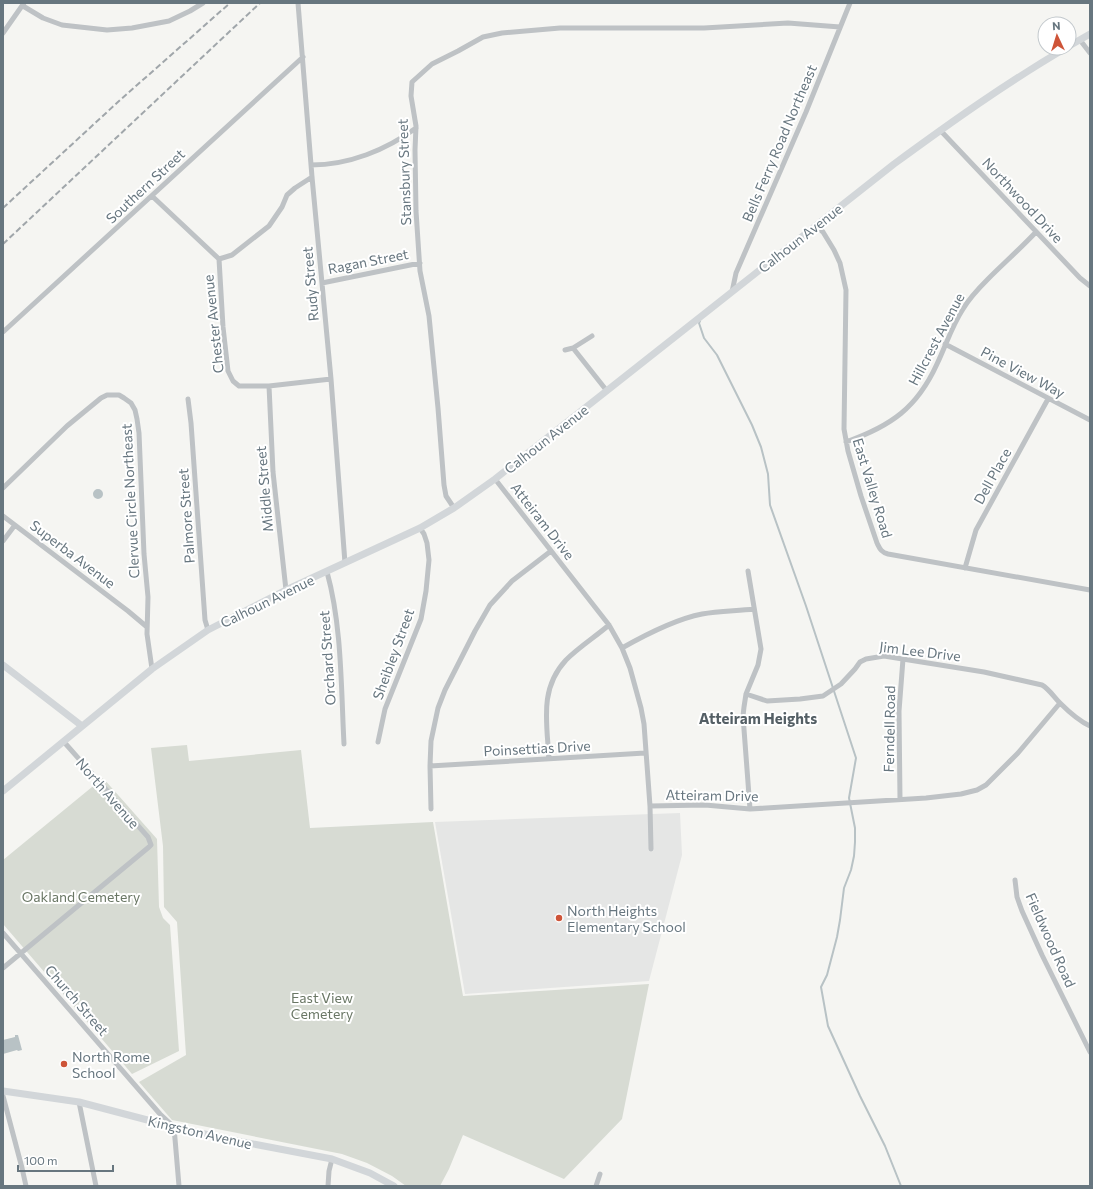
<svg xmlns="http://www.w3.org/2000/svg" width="1093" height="1189" viewBox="0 0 1093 1189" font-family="Commissioner,sans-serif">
  <rect width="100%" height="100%" fill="#f5f5f2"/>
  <path fill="#e5e6e5" d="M680 813 682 855 649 981 465 994 435 822Z"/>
  <path fill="#d7dbd3" d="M187 745 189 761 301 750 310 828 433 822 463 996 649 984 622 1119 564 1179 463 1135 449 1169 440 1186H406L392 1176 367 1163 342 1154 172 1120 139 1082 186 1055 177 922 164 907 163 846 151 748Z
    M103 778 157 839 159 907 163 918 170 925 179 1051 132 1074 3 924V860Z"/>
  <path fill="#b8c2c5" d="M93 494a5 5 0 1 1 10 0a5 5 0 1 1-10 0Z
    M15 1035H18L22 1050 18 1051 17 1050 3 1054V1040L15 1037Z"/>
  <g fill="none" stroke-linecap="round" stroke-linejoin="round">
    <path stroke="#b8c2c5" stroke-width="2" d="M700 321 699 323 704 338 717 355 752 425 761 447 768 474 770 505 806 606 856 758 849 798 855 828V842L854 856 851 870 844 888 840 920 837 937 827 975 821 987 828 1026 860 1096 885 1146 901 1186"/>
    <path stroke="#bec2c5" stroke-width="5" d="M298 3 312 177 331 379 345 563
      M23 6 43 18 62 25 107 30 132 28 169 21 190 11 203 3
      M3 33 24 3
      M1080 40 1090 53
      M940 130 1080 278 1090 286
      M311 165C349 165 386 150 416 128
      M152 196 219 259 223 327 228 371 233 381 239 386H269L331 379
      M816 226 823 232 834 250 840 263 846 290 844 429 848 451 861 496 877 543C880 549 881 552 888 554L1090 590
      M219 259 232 255 269 226 282 207 287 195 295 188 312 177
      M322 283 420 263
      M732 292 736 273 806 112 850 3
      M3 332 303 57
      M945 344 1090 420
      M573 348 607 391
      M565 350 573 348 592 336
      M269 386 273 472 286 590
      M188 399 191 423 205 620 208 630
      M846 442C891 426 917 408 937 364 946 345 952 326 963 309 970 297 979 288 988 279 1004 263 1021 248 1036 232
      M495 479 609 625 622 648 630 668 641 708 644 724 650 806 651 849
      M3 488 67 426 101 398 107 395H119L124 398 131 403 135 410 137 419 139 433 144 554 148 597 147 634 152 669
      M454 508 446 496 444 485 438 408 429 316 420 271 416 211 415 150 416 126 411 96 412 82 432 64 458 51 483 37 502 33 560 28H704L788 23 840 27
      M3 516 128 611 147 627
      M3 541 15 525
      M965 568 976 530 1048 399
      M748 571 761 649 758 665 746 694 744 707 743 716 750 809
      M327 572C342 626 341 688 344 744
      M622 648C645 635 676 619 702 614 719 611 737 611 754 609
      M746 694 767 701 800 699 823 696 841 684 855 669 860 662 866 659 884 656 984 672 1042 685C1049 689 1054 697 1060 703 1068 711 1079 721 1090 726
      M378 742 385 709 421 619 426 591 429 560 427 543 424 534 420 528
      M549 759C547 723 539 689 566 660 579 647 595 637 609 625
      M430 766 645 753
      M900 799 899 711 903 659
      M650 806 705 805 750 809 926 798 961 794 977 790 986 785 1018 753 1060 703
      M431 809 430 766 431 741 438 708 445 690 475 631 490 605 512 581 551 551
      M1015 880 1017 897 1022 911 1042 955 1090 1052
      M3 933 160 1114 174 1127 179 1186
      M3 968 149 847 151 845 148 837 64 742
      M3 1096 22 1168 26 1186
      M79 1102 96 1186
      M328 1186 329 1171 332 1159
      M596 1186 600 1174"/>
    <path stroke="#d2d6d9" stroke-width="7" d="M1069 46 1090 34
      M3 665 82 726
      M3 791 152 669 208 630 286 590 420 528 454 508 495 479 894 164C950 123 1006 83 1066 48
      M3 1091 79 1102 174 1127 222 1138 332 1159 370 1173 394 1186"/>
    <path stroke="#a0a6aa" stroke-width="2" stroke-dasharray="6 3" stroke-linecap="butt" d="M3 208 119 101 230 3
      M3 244 260 3"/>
  </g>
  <g fill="#ce5438" stroke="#fff" stroke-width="1.5">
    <circle cx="559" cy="918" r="4"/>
    <circle cx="64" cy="1064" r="4"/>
  </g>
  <g text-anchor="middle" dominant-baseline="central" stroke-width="4" stroke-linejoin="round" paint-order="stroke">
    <g font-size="14" fill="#67767f" stroke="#fff">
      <text transform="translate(779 143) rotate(-67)">Bells Ferry Road Northeast</text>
      <text transform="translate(404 172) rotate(-92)">Stansbury Street</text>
      <text transform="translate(145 186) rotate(-43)">Southern Street</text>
      <text transform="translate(1023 200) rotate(47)">Northwood Drive</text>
      <text transform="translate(800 238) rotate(-38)">Calhoun Avenue</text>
      <text transform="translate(368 261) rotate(-11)">Ragan Street</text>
      <text transform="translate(310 284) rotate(-95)">Rudy Street</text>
      <text transform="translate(213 324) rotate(-96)">Chester Avenue</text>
      <text transform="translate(936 339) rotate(-62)">Hillcrest Avenue</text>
      <text transform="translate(1023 372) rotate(28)">Pine View Way</text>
      <text transform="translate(546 439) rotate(-38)">Calhoun Avenue</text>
      <text transform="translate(992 476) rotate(-61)">Dell Place</text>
      <text transform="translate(873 488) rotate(73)">East Valley Road</text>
      <text transform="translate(264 489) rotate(-95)">Middle Street</text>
      <text transform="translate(130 501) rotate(-93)">Clervue Circle Northeast</text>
      <text transform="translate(186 516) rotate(-94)">Palmore Street</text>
      <text transform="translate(543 521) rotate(52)">Atteiram Drive</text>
      <text transform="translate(73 554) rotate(37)">Superba Avenue</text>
      <text transform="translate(267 601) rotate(-26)">Calhoun Avenue</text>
      <text transform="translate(920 651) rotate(7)">Jim Lee Drive</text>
      <text transform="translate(393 654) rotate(-70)">Sheibley Street</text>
      <text transform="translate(327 658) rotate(-94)">Orchard Street</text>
      <text transform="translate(889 729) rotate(-89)">Ferndell Road</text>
      <text transform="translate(537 748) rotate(-3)">Poinsettias Drive</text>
      <text transform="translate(108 793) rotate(49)">North Avenue</text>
      <text transform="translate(712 795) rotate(1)">Atteiram Drive</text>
      <text transform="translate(1051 940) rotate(66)">Fieldwood Road</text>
      <text transform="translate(77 1000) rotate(49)">Church Street</text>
      <text transform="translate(200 1132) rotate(13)">Kingston Avenue</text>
    </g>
    <g font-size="14" fill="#6a7765" stroke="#fff">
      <text x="81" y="896">Oakland Cemetery</text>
      <text x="322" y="997">East View<tspan x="322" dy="16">Cemetery</tspan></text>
    </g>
    <g font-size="14" fill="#67767f" stroke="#fff" text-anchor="start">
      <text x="567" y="910">North Heights<tspan x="567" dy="16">Elementary School</tspan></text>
      <text x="72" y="1056">North Rome<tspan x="72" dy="16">School</tspan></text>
    </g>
    <g font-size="15" font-weight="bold" fill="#545f65" stroke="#fff">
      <text x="758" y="718">Atteiram Heights</text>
    </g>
  </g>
  <rect width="1093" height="1189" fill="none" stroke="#67767f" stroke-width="8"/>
  <g transform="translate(1057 36) rotate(356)"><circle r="19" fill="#ffffff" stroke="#c2c8cc"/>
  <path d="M0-3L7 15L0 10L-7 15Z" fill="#ce5438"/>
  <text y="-6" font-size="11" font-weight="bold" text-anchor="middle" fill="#67767f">N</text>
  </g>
  <path d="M18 1165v6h95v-6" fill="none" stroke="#67767f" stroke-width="2"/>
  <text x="24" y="1165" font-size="12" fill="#67767f" stroke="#ffffff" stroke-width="3" paint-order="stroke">100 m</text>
</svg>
